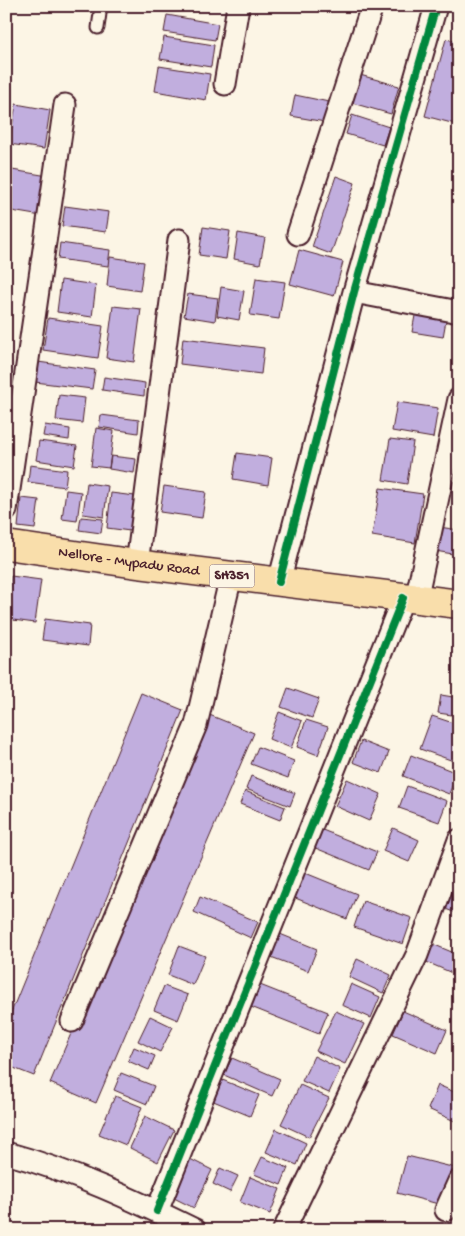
<svg xmlns="http://www.w3.org/2000/svg" width="465" height="1236" viewBox="0 0 465 1236" font-family="'Gochi Hand',sans-serif">
  <rect width="100%" height="100%" fill="#fcf5e5"/>
  <filter id="ink" filterUnits="userSpaceOnUse"><feTurbulence type="fractalNoise" baseFrequency=".02" numOctaves="2"/><feDisplacementMap in="SourceGraphic" scale="10" xChannelSelector="R" yChannelSelector="G"/><feConvolveMatrix kernelMatrix="1 2 1 2 8 2 1 2 1" color-interpolation-filters="sRGB"/></filter>
  <g filter="url(#ink)">
    <path fill="#c1aede" stroke="#4a1f2b" d="M167 15 218 24 215 40 164 32Z
      M164 37 214 45 211 67 160 59Z
      M446 39 459 42V125L425 116Z
      M159 66 210 74 206 100 155 91Z
      M360 75 399 86 391 114 352 103Z
      M295 95 329 102 325 122 291 116Z
      M16 104 50 110 44 149 9 144Z
      M352 115 389 127 383 145 346 134Z
      M6 169 54 177 47 217 6 210Z
      M336 176 355 183 331 254 312 247Z
      M65 206 109 212 106 232 62 226Z
      M203 227 230 231 226 259 199 255Z
      M238 233 265 238 260 264 234 259Z
      M60 243 110 250 108 266 58 259Z
      M299 250 343 262 334 296 290 284Z
      M110 257 144 262 140 291 107 286Z
      M6 259H9L7 286H6Z
      M256 278 285 282 279 319 250 315Z
      M61 280 96 285 92 317 57 312Z
      M221 287 244 291 239 320 217 316Z
      M188 294 218 298 215 321 184 316Z
      M113 306 141 309 134 362 106 358Z
      M416 310 447 315 443 337 412 332Z
      M48 318 103 326 98 358 43 350Z
      M183 338 264 348 261 374 180 364Z
      M38 362 95 370 92 389 35 382Z
      M104 377 145 383 144 396 102 390Z
      M59 395 85 398 82 423 56 420Z
      M397 402 438 408 433 438 392 431Z
      M101 415 139 420 138 433 99 427Z
      M45 425 70 429 69 440 43 436Z
      M96 428 114 431 109 468 91 466Z
      M390 439 413 442 407 484 383 480Z
      M39 441 77 446 74 466 36 460Z
      M237 453 272 458 268 485 233 479Z
      M111 456 136 459 134 473 109 469Z
      M30 465 67 470 65 487 28 482Z
      M87 483 108 486 104 517 83 514Z
      M164 486 206 492 202 518 160 512Z
      M380 488 423 494 415 543 372 536Z
      M66 490 81 492 77 521 62 519Z
      M111 493 135 496 130 531 107 528Z
      M21 498 39 500 35 529 18 527Z
      M81 517 103 519 101 533 79 530Z
      M439 527 459 530V555L435 551Z
      M11 576 41 580 35 623 6 619Z
      M45 619 90 625 88 646 42 640Z
      M288 688 319 699 312 718 281 707Z
      M141 693 183 710 34 1076 6 1065V1025Z
      M441 695 459 698V716L438 713Z
      M279 712 302 721 291 748 269 739Z
      M207 714 254 733 96 1103 50 1083Z
      M432 716 459 725V763L420 749Z
      M306 720 328 727 318 755 297 747Z
      M361 741 389 752 381 773 353 762Z
      M258 747 294 761 288 778 251 764Z
      M411 755 457 773 449 794 403 776Z
      M251 776 295 793 290 806 246 789Z
      M347 779 381 794 369 821 335 806Z
      M407 786 447 801 439 822 399 808Z
      M245 791 285 807 280 820 240 804Z
      M393 828 419 840 409 862 383 851Z
      M320 829 377 852 369 870 313 847Z
      M298 870 357 894 347 919 288 895Z
      M451 878 459 881V914L440 907Z
      M200 897 258 922 251 938 194 912Z
      M363 901 412 918 403 944 354 927Z
      M280 934 317 949 308 971 271 957Z
      M430 943 459 955V976L422 960Z
      M179 946 205 956 193 985 168 975Z
      M357 959 391 975 383 993 349 977Z
      M255 983 328 1012 319 1034 246 1005Z
      M351 984 380 997 371 1018 342 1005Z
      M164 986 188 995 178 1020 154 1010Z
      M336 1011 364 1024 345 1064 316 1051Z
      M403 1011 447 1030 437 1053 393 1034Z
      M150 1016 173 1027 160 1052 138 1041Z
      M134 1047 155 1056 149 1070 128 1061Z
      M314 1056 340 1069 329 1093 302 1081Z
      M232 1058 280 1079 272 1096 224 1075Z
      M121 1073 154 1086 147 1104 114 1090Z
      M220 1079 259 1095 250 1116 211 1100Z
      M300 1085 329 1098 309 1137 281 1124Z
      M438 1085 459 1094V1123L428 1109Z
      M115 1096 142 1107 126 1145 99 1134Z
      M145 1116 174 1130 158 1162 130 1148Z
      M276 1129 306 1143 297 1165 266 1152Z
      M407 1156 456 1168 446 1206 397 1193Z
      M186 1157 212 1170 194 1208 168 1195Z
      M262 1157 288 1168 281 1185 254 1174Z
      M220 1168 238 1176 230 1192 213 1184Z
      M250 1177 280 1189 270 1214 240 1202Z"/>
    <g fill="none" stroke-linecap="round" stroke-linejoin="round">
      <defs>
        <path id="service" d="M98 28 101 6"/>
        <path id="minor" d="M225 84 238 6
          M298 234 372 6
          M354 292 459 312
          M6 510 65 105
          M137 564 179 240
          M279 582 354 292 436 6
          M416 600 459 399
          M72 1021 196 725 231 576
          M6 1153C72 1171 134 1200 195 1230
          M446 1210 459 1181
          M157 1211 403 598
          M284 1230 417 955 459 840"/>
        <g id="primary">
          <path id="s1" d="M6 545 137 564 459 604"/>
        </g>
      </defs>
      <use href="#service" stroke="#4a1f2b" stroke-width="15"/>
      <use href="#minor" stroke="#4a1f2b" stroke-width="25"/>
      <use href="#primary" stroke="#4a1f2b" stroke-width="31"/>
      <use href="#service" stroke="#fcf5e5" stroke-width="11"/>
      <use href="#minor" stroke="#fcf5e5" stroke-width="21"/>
      <use href="#primary" stroke="#f9deab" stroke-width="28"/>
      <defs>
        <path id="cycleway" d="M279 582 354 292 436 6
          M157 1211 403 598"/>
      </defs>
      <use href="#cycleway" stroke="#fcf5e5" stroke-width="11"/>
      <use href="#cycleway" stroke="#00873e" stroke-width="8"/>
    </g>
  </g>
  <g text-anchor="middle" dominant-baseline="central" stroke-width="4" stroke-linejoin="round" paint-order="stroke">
    <rect fill="#fcf5e5" stroke="#7f5f63" stroke-width="1" x="209.5" y="564.5" width="45" height="23" rx="4"/>
    <g font-size="14" font-weight="bold" fill="#4a1f2b">
      <text x="232" y="576">SH351</text>
    </g>
    <g font-size="15" fill="#4a1f2b" stroke="#fcf5e5">
      <text stroke="none"><textPath href="#s1" startOffset="124">Nellore - Mypadu Road</textPath></text>
    </g>
  </g>
  <rect width="465" height="1236" fill="none" stroke="#fcf5e5" stroke-width="25"/>
  <rect x="12" y="12" width="440" height="1211" fill="none" stroke="#4a1f2b" stroke-width="2" filter="url(#ink)"/>
</svg>
